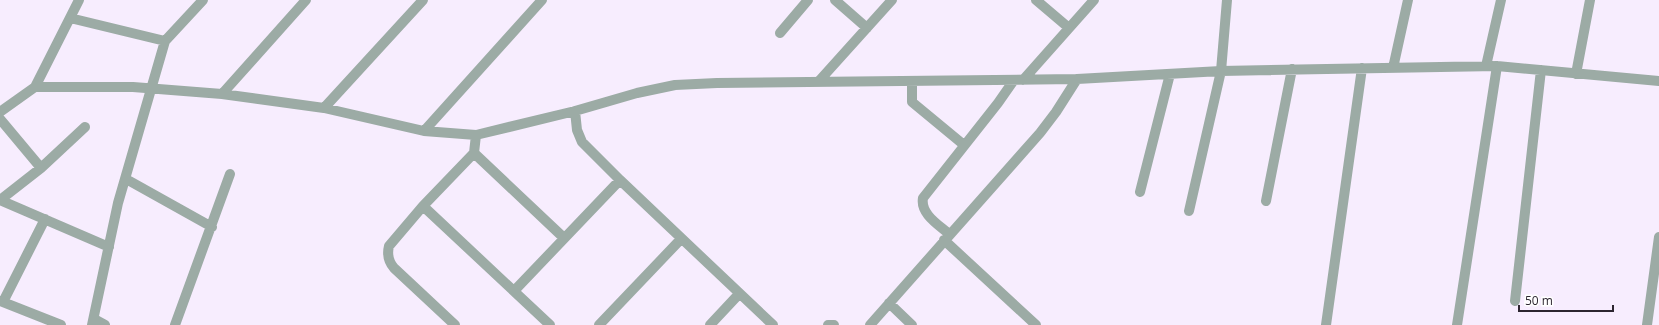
<svg xmlns="http://www.w3.org/2000/svg" width="1659" height="325" viewBox="0 0 1659 325" font-family="'Open Sans',sans-serif">
  <rect width="100%" height="100%" fill="#f7edfe"/>
  <g fill="none" stroke-linecap="round" stroke-linejoin="round">
    <path stroke="#9caba5" stroke-width="10" d="M835 0 867 28
      M1036 0 1069 28
      M70 18 165 41
      M780 33 808 0
      M1486 66 1501 0
      M1393 68 1408 0
      M1576 74 1590 0
      M1023 80 1094 0
      M819 81 892 0
      M912 81V102L964 145
      M35 87 79 0
      M222 94 306 0
      M324 108 423 0
      M575 111 577 130 582 142 620 180 773 325
      M0 112 35 87H133L222 94 324 108 424 131 476 135 575 111 637 93 675 85 717 83 1077 79 1221 71 1497 66 1659 81
      M0 119 41 168
      M424 131 542 0
      M474 153 564 238
      M126 179 212 227
      M1140 192 1170 74
      M0 200 109 247
      M0 200 41 168 85 127
      M1266 201 1292 69
      M423 206 550 325
      M1189 211 1221 71 1227 0
      M949 234C939 225 920 214 923 198L998 103 1014 80
      M944 240 1036 325
      M514 291 620 180
      M0 301 61 325
      M1515 301 1541 70
      M3 302 45 219
      M889 303 912 325
      M94 319 105 325
      M92 325 118 203 165 41 203 0
      M175 325 230 174
      M455 325 394 268C388 261 387 254 389 246L423 206 474 153 476 135
      M599 325 681 239
      M710 325 739 294
      M828 325H834
      M870 325 1040 133 1056 112 1077 79
      M1326 325 1362 68
      M1457 325 1497 66
      M1647 325 1659 237"/>
  </g>
  <path d="M1519 305v6h94v-6" fill="none" stroke="#2c2530" stroke-width="2"/>
  <text x="1525" y="305" font-size="12" fill="#2c2530" stroke="#ffffff" stroke-width="3" paint-order="stroke">50 m</text>
</svg>
